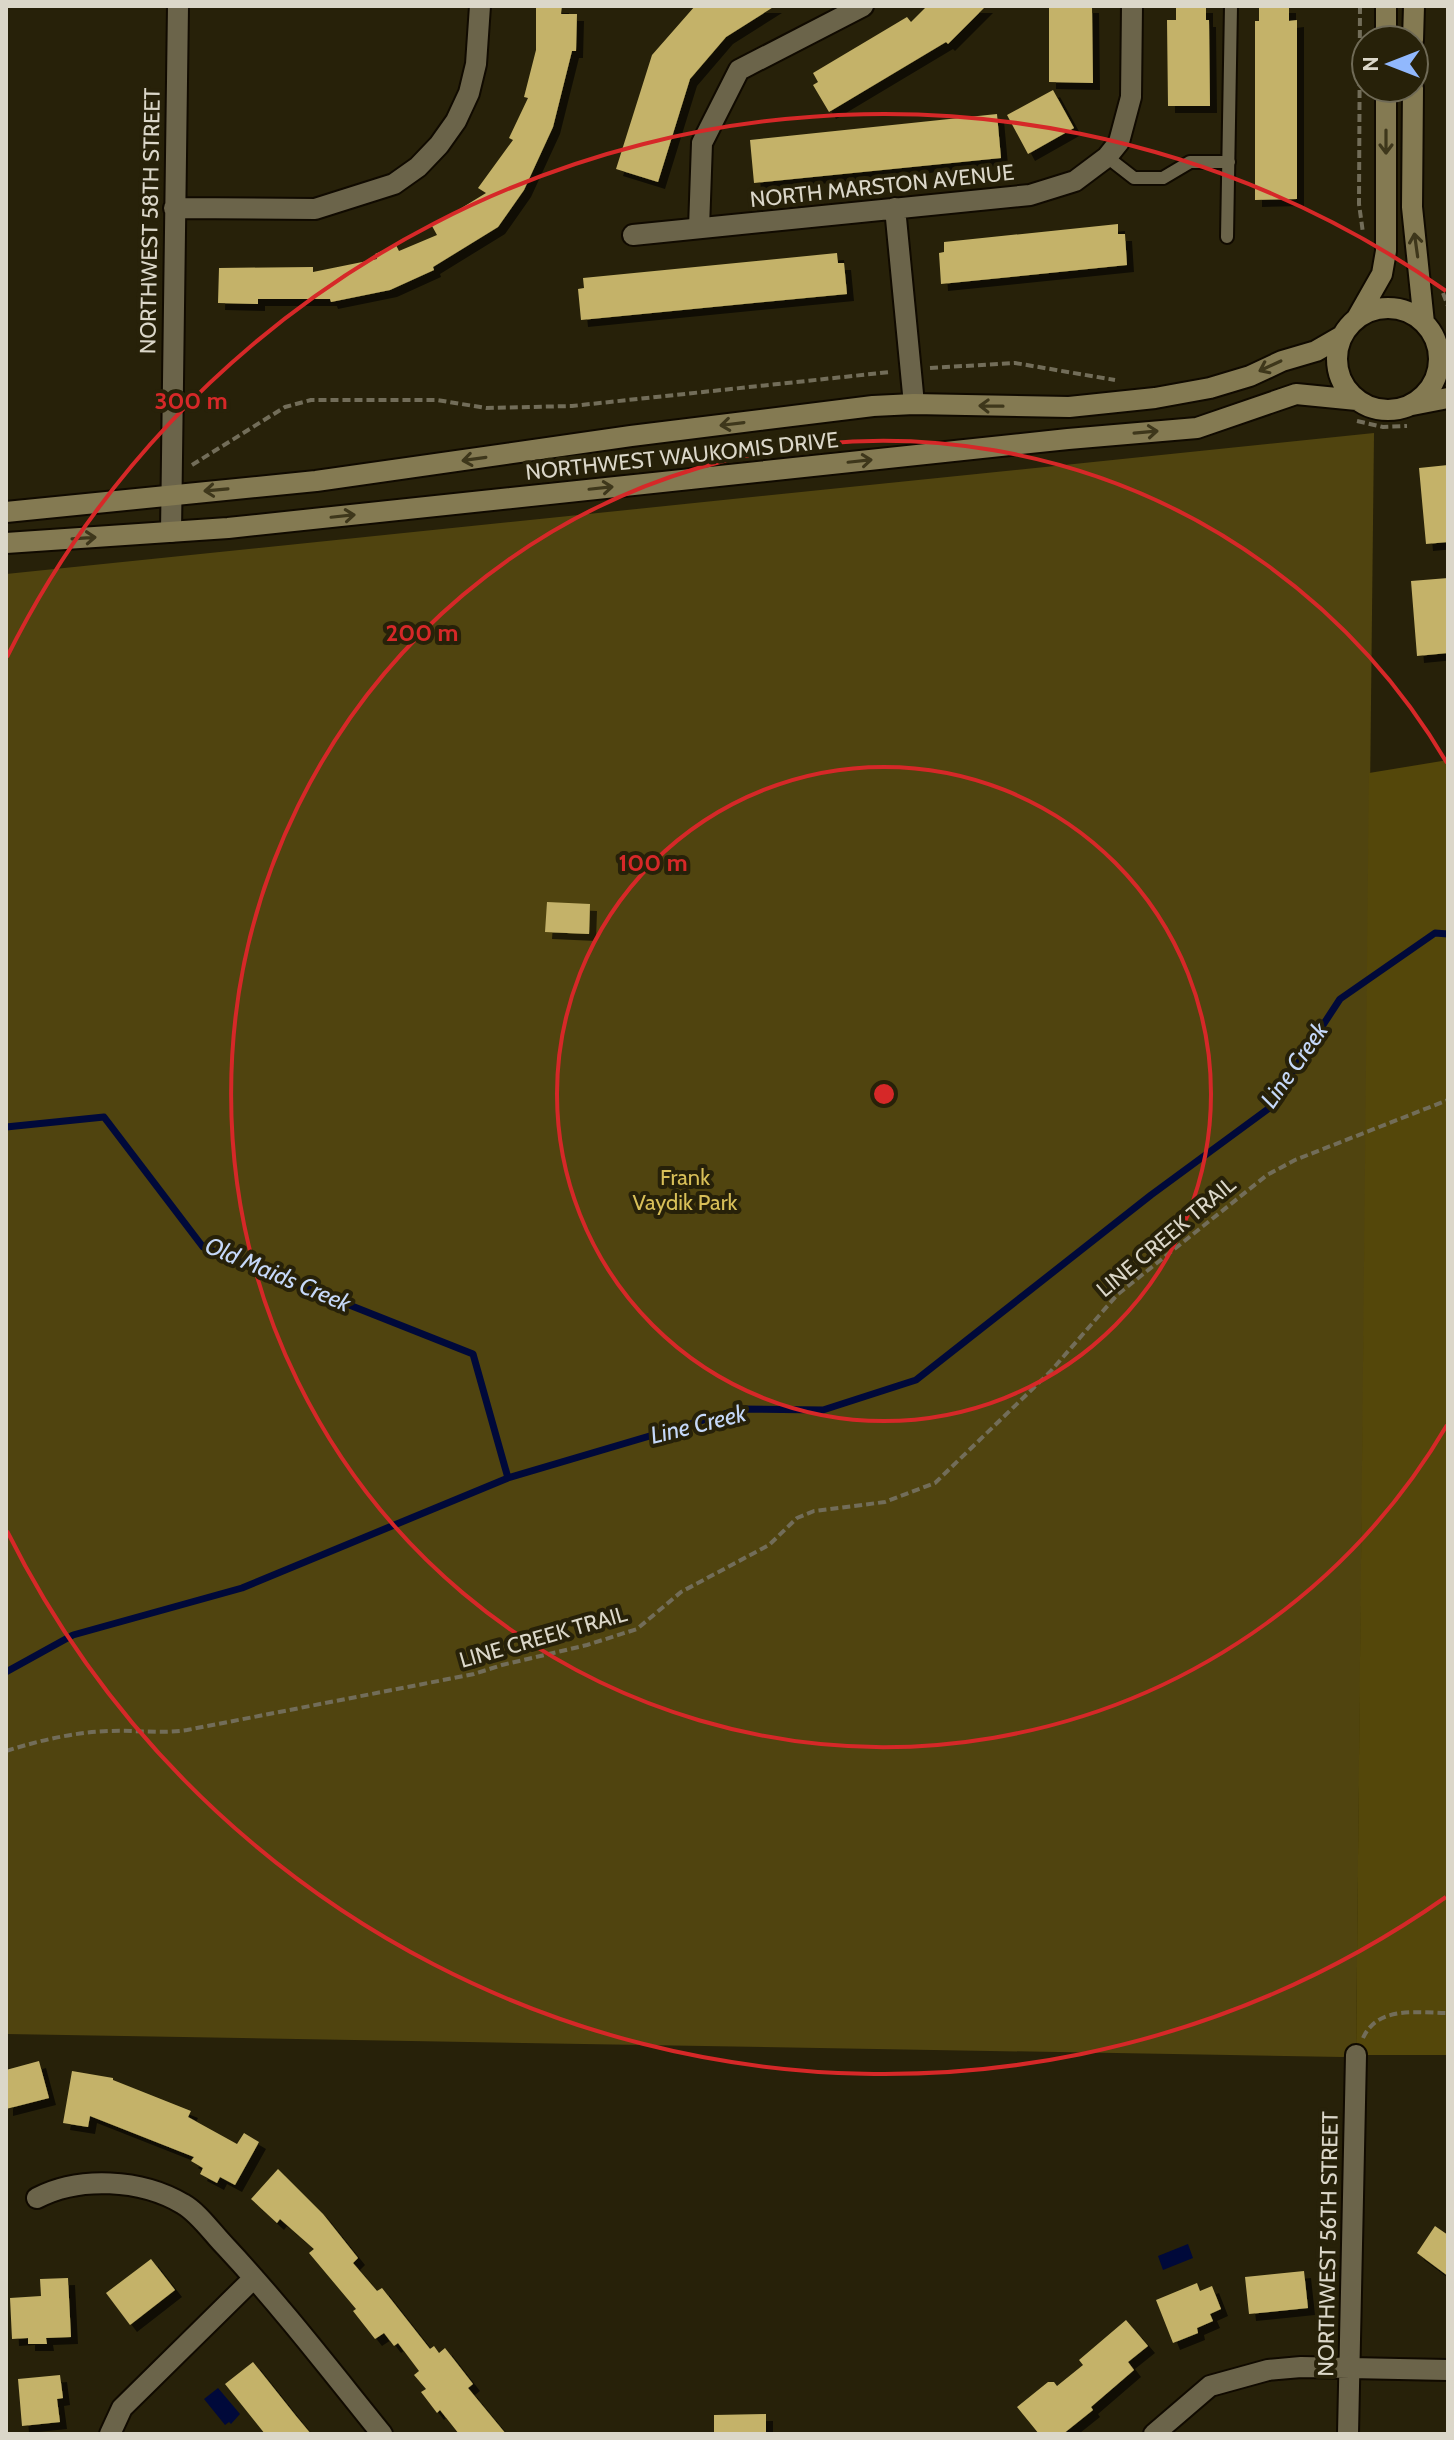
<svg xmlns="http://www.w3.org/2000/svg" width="1454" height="2440" viewBox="0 0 1454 2440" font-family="Cabin,sans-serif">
  <defs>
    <filter id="shadow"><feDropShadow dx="7" dy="7" stdDeviation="0" flood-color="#0009"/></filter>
  </defs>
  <rect width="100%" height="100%" fill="#272109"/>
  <path fill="#50440f" d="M1374 433 1356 2055 1343 2057 6 2034V574Z"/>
  <path fill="#54470a" d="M1448 760V2055H1356L1369 773Z"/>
  <path fill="#00093a" d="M1188 2244 1193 2258 1163 2270 1158 2256Z
    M218 2388 240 2414 231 2424 229 2422 225 2425 204 2399Z"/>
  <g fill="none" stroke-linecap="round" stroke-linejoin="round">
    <path stroke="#00093a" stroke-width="7" d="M6 1127 104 1117 203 1247 473 1354 508 1478
      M6 1672 73 1635 242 1588 508 1478 741 1409 823 1410 916 1380 1151 1195 1268 1109 1340 999 1435 933 1448 934"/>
  </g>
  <path fill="#c4b269" filter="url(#shadow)" d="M536 6H562L561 14H577L576 51H572L553 127 524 190 498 227 433 267 434 270 390 290 331 302 330 299H258V304L218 303 219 268 313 267V272L377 259 375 254 396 245 399 251 437 235 432 226 486 193 478 188 513 140 509 138 528 98 524 97 536 50Z
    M695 6H775L726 37 690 79 658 182 616 169 652 55Z
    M927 6H986L948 44 946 42 829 112 813 85 818 82 813 73 907 17 911 22Z
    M1049 6H1092L1093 83 1049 82Z
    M1176 6H1206V20H1209L1210 106H1168L1167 20H1176Z
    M1259 6H1289V21L1297 20V199L1255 200V21H1259Z
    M1053 90 1074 128 1028 154 1007 115Z
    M997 114 1001 158 754 183 750 140Z
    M1118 224V234H1125L1127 265 941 284 939 253 944 252V242Z
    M837 253 838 263H844L847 294 581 320 578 289 584 288 583 278Z
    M1448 465V542L1426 544 1419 468Z
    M1448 578V653L1417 656 1411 581Z
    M547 902 590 904 589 934 545 932Z
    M39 2061 49 2098 6 2109V2070Z
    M72 2071 113 2078V2080L191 2111 188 2117 237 2144 244 2133 259 2142 235 2185 220 2177 217 2183 200 2174 203 2168 191 2161 194 2157 90 2116 88 2127 63 2123Z
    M278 2169 323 2214 358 2258 353 2263 377 2291 382 2288 430 2349 434 2346 439 2353 445 2348 473 2384 468 2388 506 2434H459L440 2410 437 2413 421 2392 426 2389 414 2375 419 2371 398 2343 394 2346 384 2333 375 2339 353 2311 356 2309 309 2253 314 2249 280 2219 277 2223 251 2199Z
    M1435 2226 1448 2235V2276L1417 2253Z
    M151 2259 175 2290 130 2325 106 2293Z
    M1304 2271 1308 2308 1249 2314 1245 2277Z
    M68 2278 71 2337 46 2338 47 2344H28V2338L12 2339 10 2298 41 2296 40 2279Z
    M1197 2283 1200 2291 1212 2286 1221 2309 1210 2314 1213 2321 1197 2328 1198 2333 1173 2343 1156 2300Z
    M1126 2320 1148 2346 1128 2362 1134 2370 1091 2407 1093 2410 1063 2434H1039L1017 2407 1048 2382H1054L1057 2386 1083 2365 1079 2360Z
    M253 2362 296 2416 311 2434H265L225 2384Z
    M60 2375 63 2398 57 2399 60 2422 22 2426 18 2379Z
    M766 2414V2434H714V2415Z"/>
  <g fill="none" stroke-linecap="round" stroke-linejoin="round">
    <defs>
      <path id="service" d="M1107 157 1134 178H1163L1190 162H1229
        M1227 237 1231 6"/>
      <path id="minor" d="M174 208 315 209 394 184 418 167 439 145 456 121 469 93 476 64 480 6
        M895 208 914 404
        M699 228 702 143 739 70 863 6
        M633 235 1030 195 1075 181 1107 157 1119 142 1131 97 1132 6
        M171 532 178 6
        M37 2198C79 2176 141 2179 183 2204 199 2213 213 2234 226 2247 281 2306 331 2371 382 2434
        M110 2434 122 2408 254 2278
        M1154 2434 1210 2386 1268 2370 1301 2367 1448 2370
        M1348 2434 1356 2055"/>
      <path id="secondary" d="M1386 40V6
        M1413 40 1414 6
        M1413 88 1412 207 1424 323
        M1337 359a51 51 0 1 1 102 0a51 51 0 1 1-102 0Z
        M1357 318 1382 274 1386 251V88
        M1412 405 1448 398
        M6 512 316 481 631 436 873 406 914 404 1069 407 1155 398 1210 388 1250 376 1282 361 1316 351 1342 336
        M6 543 228 528 1068 439 1197 428 1296 394 1357 400"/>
    </defs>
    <use href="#service" stroke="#100a00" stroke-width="16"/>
    <use href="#minor" stroke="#100a00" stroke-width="24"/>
    <use href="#secondary" stroke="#100a00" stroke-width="24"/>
    <path stroke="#726d59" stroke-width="4" stroke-dasharray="8 4" stroke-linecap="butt" d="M1360 6 1359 204 1363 233
      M1443 293 1448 306
      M930 368 1015 363 1115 380
      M1357 421 1383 427 1407 426
      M192 465 285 407 311 400H437L486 408 572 406 890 372
      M6 1751C41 1740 75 1732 111 1731 137 1730 162 1734 187 1730L474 1674 502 1665 587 1645 637 1629 681 1592 769 1545 797 1518 814 1511 885 1502 935 1483 1050 1372 1117 1295 1267 1175 1295 1160 1448 1100
      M1363 2038C1378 2005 1418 2013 1448 2013"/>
    <use href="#service" stroke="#6b644a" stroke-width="12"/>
    <use href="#minor" stroke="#6b644a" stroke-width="20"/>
    <use href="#secondary" stroke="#847a52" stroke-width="20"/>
  </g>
  <defs><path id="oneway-shaft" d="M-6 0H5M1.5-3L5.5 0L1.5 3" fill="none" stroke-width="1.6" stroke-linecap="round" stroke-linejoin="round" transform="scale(2)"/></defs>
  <g stroke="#3e371b">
    <use href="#oneway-shaft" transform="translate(1386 142) rotate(90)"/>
    <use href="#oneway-shaft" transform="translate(1416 245) rotate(-98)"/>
    <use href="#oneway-shaft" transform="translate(1270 366) rotate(155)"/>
    <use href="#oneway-shaft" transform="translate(991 406) rotate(-179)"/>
    <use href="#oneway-shaft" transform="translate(732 424) rotate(173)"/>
    <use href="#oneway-shaft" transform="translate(1146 432) rotate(-5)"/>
    <use href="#oneway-shaft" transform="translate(474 459) rotate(172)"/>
    <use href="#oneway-shaft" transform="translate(860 461) rotate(-6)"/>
    <use href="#oneway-shaft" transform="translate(601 488) rotate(-6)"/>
    <use href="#oneway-shaft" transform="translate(216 490) rotate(175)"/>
    <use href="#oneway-shaft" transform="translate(343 516) rotate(-6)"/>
    <use href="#oneway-shaft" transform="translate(84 538) rotate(-4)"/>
  </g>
  <g fill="none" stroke="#d62828" stroke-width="4">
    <circle cx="884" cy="1094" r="327"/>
    <path d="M1447 1425A653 653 0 1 1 1447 763"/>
    <path d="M1446 1897A980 980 0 0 1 7 1531M7 657A980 980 0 0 1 1446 291"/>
  </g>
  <g text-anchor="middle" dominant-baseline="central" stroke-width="8" stroke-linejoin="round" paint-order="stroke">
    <g font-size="22" fill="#dbd7c9" stroke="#272109">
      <text transform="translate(882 186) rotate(-6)">NORTH MARSTON AVENUE</text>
      <text transform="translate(150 221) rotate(-89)">NORTHWEST 58TH STREET</text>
      <text transform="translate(682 456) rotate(-6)">NORTHWEST WAUKOMIS DRIVE</text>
      <text transform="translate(1166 1237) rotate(-40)">LINE CREEK TRAIL</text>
      <text transform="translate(543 1637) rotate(-16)">LINE CREEK TRAIL</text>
      <text transform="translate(1328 2244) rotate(-89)">NORTHWEST 56TH STREET</text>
    </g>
    <g font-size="22" fill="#d8bf58" stroke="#272109">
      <text x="685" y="1177">Frank<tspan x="685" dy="25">Vaydik Park</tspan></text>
    </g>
    <g font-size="24" font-style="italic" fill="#c5d8f9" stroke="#272109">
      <text transform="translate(1294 1065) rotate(-55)">Line Creek</text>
      <text transform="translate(278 1274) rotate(23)">Old Maids Creek</text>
      <text transform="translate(698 1424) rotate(-14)">Line Creek</text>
    </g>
  </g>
  <circle cx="884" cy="1094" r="12" fill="#d62828" stroke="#272109" stroke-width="4"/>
  <g font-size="24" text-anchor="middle" font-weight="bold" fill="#d62828" stroke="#272109" stroke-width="8" stroke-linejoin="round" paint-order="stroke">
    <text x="191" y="409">300 m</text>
    <text x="422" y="641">200 m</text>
    <text x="653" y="871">100 m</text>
  </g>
  <rect width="1454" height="2440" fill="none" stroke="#dbd7c9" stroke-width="16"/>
  <g transform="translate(1390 64) rotate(270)"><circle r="38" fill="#272109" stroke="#6f6a56" stroke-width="2"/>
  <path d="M0-6L14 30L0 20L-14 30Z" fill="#91b8fd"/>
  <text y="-12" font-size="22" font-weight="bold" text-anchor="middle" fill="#dbd7c9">N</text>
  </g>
</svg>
